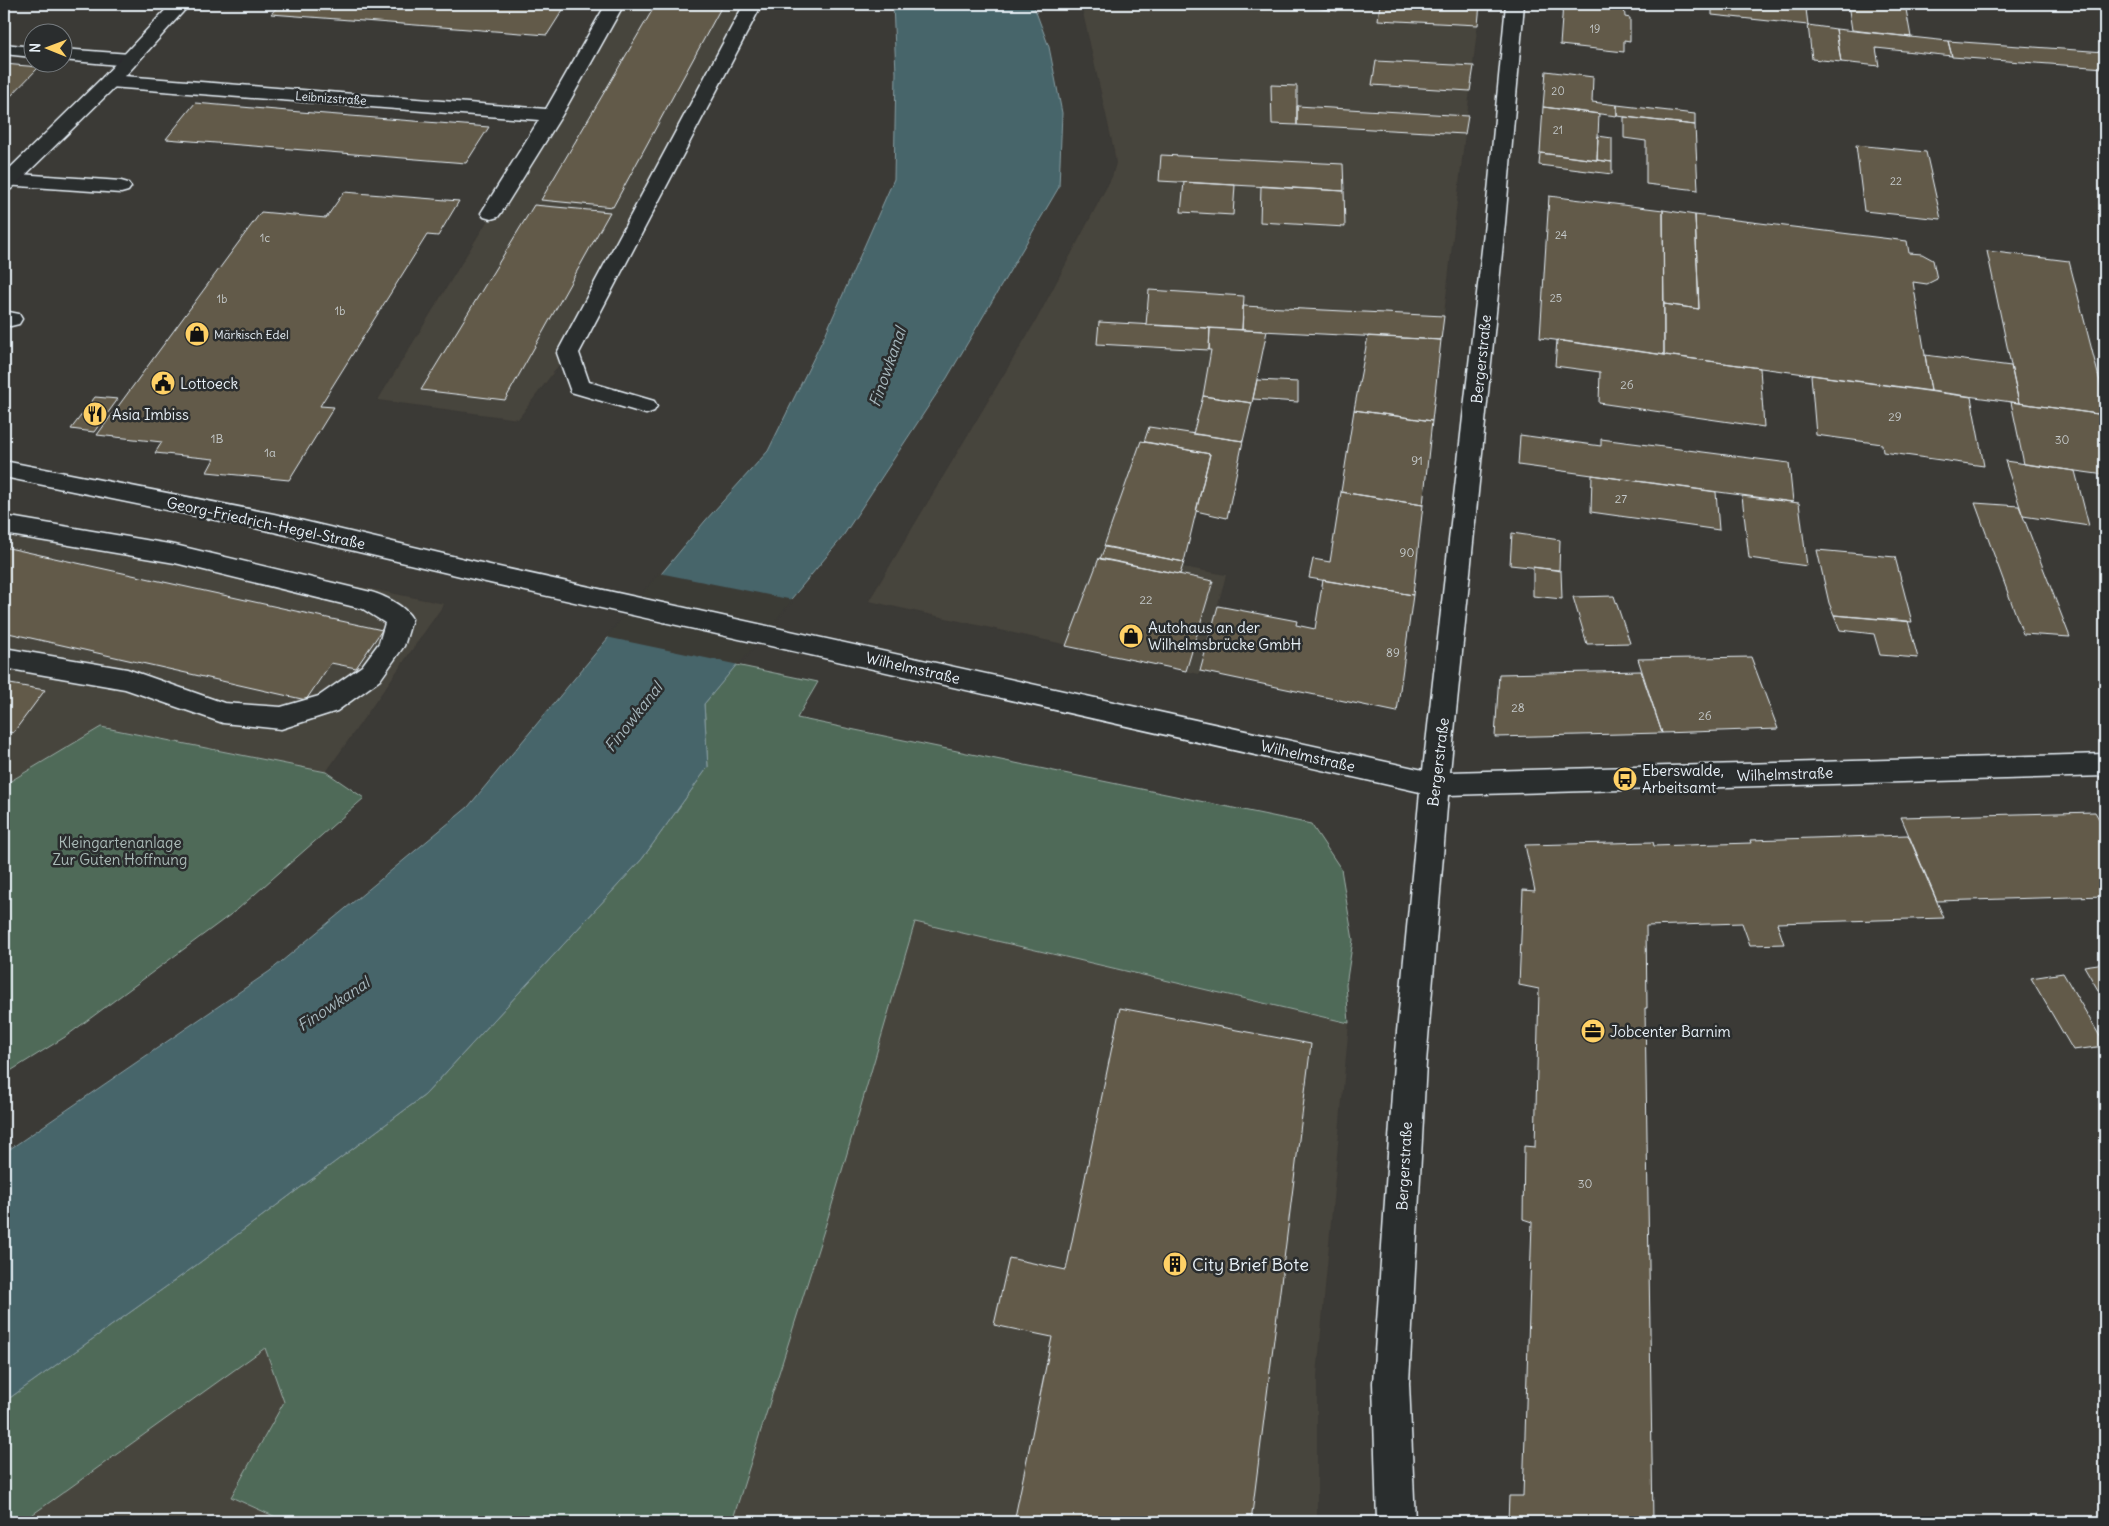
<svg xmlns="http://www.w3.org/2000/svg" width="2109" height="1526" viewBox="0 0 2109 1526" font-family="Delius,sans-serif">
  <rect width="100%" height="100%" fill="#3b3a36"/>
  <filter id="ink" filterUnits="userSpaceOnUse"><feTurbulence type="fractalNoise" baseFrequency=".02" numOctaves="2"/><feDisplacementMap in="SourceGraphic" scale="10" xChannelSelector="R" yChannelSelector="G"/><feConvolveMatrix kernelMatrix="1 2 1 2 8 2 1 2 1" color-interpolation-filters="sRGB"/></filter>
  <g filter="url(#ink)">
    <path fill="#47443c" d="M615 4H753L568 353 518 419 378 400 552 115Z
      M1081 4H1480L1441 340 1267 331 1227 518 1196 512 1183 567 1226 575 1199 674 869 601 1037 319 1112 177 1116 163 1114 150Z
      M4 513 444 604 326 772 101 727 4 785Z
      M915 922 1349 1023 1317 1376V1522H732L831 1208Z
      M265 1347 284 1402 231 1497 287 1522H22Z"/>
    <path fill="#506a58" stroke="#9caea8" d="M736 665 818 682 797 718 1311 824 1341 869 1353 940 1346 985 1349 1023 915 922 831 1208 732 1522H287L231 1497 284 1402 265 1348 22 1522H4V1402L191 1269 425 1095 642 859 708 767 704 704Z
      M101 727 326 772 364 798 238 909 65 1037 4 1075V785Z"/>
    <path fill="#47656a" stroke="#879da3" d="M893 4H1033L1049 47 1062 113 1059 187 947 378 841 539 704 704 708 767 642 859 425 1095 191 1269 4 1402V1153L270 971 468 807 705 521 768 451 825 335 894 179 896 73Z"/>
    <path fill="#3b3a36" d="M659 573 793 600 739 665 606 637Z"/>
    <path fill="#625a4a" stroke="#e8f1f8" d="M280 4H556L566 5 547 35 271 14Z
      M656 4H723L613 207 541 200Z
      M1286 4H1339L1337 11Z
      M1380 4H1480L1478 25 1378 20Z
      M1563 4 1624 5 1625 17 1630 18V41L1624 40V52L1560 45Z
      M1712 4H1754L1806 9 1808 25 1712 15Z
      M1848 4H1905L1911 37 1852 30Z
      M1808 25 1836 29 1841 62 1812 59Z
      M1836 29 1948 41 1952 56 1876 48 1879 66 1841 62Z
      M1948 41 2105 52V68L1952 57Z
      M1376 61 1474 66 1470 91 1372 85Z
      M4 64 39 67 6 101H4Z
      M1546 71 1593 77 1592 102 1617 105V116L1543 107Z
      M1271 85 1297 86V125L1272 124Z
      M195 103 288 111 489 127 466 163 166 139Z
      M1617 105 1695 114V125L1617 116Z
      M1297 106 1468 116 1465 134 1297 125Z
      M1543 107 1599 114 1597 160 1540 153Z
      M1624 117 1695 125 1698 190 1646 184V141L1624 138Z
      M1598 136 1612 138V162L1597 160Z
      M1856 145 1926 152 1941 219 1864 211Z
      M1540 153 1612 162V174L1539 165Z
      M1161 155 1343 164 1344 191 1159 181Z
      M1184 182 1235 185 1233 215 1181 212Z
      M1261 186 1344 191 1345 227 1260 222Z
      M344 192 459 201 438 236 427 235 320 406 334 407 289 480 207 472 214 459 155 453 162 442 97 435 261 212 326 218Z
      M1549 196 1663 210 1664 355 1540 338Z
      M534 205 610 212 505 400 421 390Z
      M1663 210 1695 215 1699 309 1664 304Z
      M1695 215 1907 241 1909 253 1922 254 1933 260 1937 279 1927 284 1913 282 1931 391 1664 355V304L1699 309Z
      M1987 251 2069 261 2105 401V415L2019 403Z
      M1149 290 1244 296 1242 330 1146 325Z
      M1243 306 1444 316 1441 340 1242 330Z
      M1099 322 1210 328 1209 350 1097 344Z
      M1210 328 1267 331 1252 403 1203 396 1211 350H1209Z
      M1368 336 1441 340 1432 421 1354 410Z
      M1557 340 1760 368 1764 427 1599 403 1600 372 1555 366Z
      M1925 355 2011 366 2019 403 1931 391Z
      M1811 375 1971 397 1984 466 1883 452 1882 444 1816 435Z
      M1257 380 1298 382V402L1253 399Z
      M1203 396 1252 403 1243 441 1193 434Z
      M95 397 118 399 94 432 71 429Z
      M2011 402 2105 415V475L2024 464Z
      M1354 410 1432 421 1423 505 1341 492Z
      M1149 427 1243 441 1227 518 1196 511 1210 454 1144 442Z
      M1520 435 1601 446V439L1789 463 1793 502 1518 465Z
      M1141 441 1210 454 1184 562 1104 546Z
      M2005 461 2075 471 2089 526 2023 516Z
      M1592 475 1716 492 1719 530 1591 512Z
      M1341 492 1423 505 1413 595 1309 578 1313 559 1330 562Z
      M1742 496 1799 503 1807 566 1749 558Z
      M1975 503 2019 506 2070 637 2023 634Z
      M1512 533 1560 540 1559 570 1510 565Z
      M4 547 132 575 382 630 356 668 331 663 306 700 4 632Z
      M1105 547 1184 562 1180 574 1100 559Z
      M1817 550 1895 557 1912 622 1834 615 1829 603Z
      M1099 558 1213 581 1186 671 1066 646Z
      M1533 567 1561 571 1562 599 1533 596Z
      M1323 580 1413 595 1397 712 1200 671 1218 606 1297 621 1296 625 1315 629Z
      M1614 596 1630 643 1587 644 1573 597Z
      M1834 615 1908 621 1918 658 1880 655 1874 634 1840 630Z
      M1751 657 1778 729 1662 733 1638 659Z
      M1641 671 1662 733 1495 737 1499 674Z
      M4 683 45 690 13 733 4 731Z
      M2095 812 2105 829V896L1937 901 1901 817Z
      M1908 835 1944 918 1777 923 1784 944 1750 945 1742 923 1646 926 1647 1008H1645L1653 1522H1508L1509 1496H1523L1532 1222 1523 1219 1524 1146 1535 1147 1539 989 1519 985 1523 890 1535 891 1525 845 1653 842 1654 846 1751 843 1750 840Z
      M2105 963V1002L2084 966Z
      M2063 973 2105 1045V1046L2073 1050 2031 978Z
      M1120 1008 1311 1044 1251 1522H1014L1052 1337 994 1325 1009 1258 1066 1270Z"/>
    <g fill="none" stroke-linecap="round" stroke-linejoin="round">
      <defs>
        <path id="service" d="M606 4H624L562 115 501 213 498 217 491 219 484 217 481 213 539 120 110 87 103 85 101 81 103 77 110 75 546 109Z
          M744 4H762L579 353 589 382 654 401 657 406 654 411 646 414 571 392 557 353Z
          M4 44 32 47V57L4 54Z
          M62 49 130 54 137 56 139 60 137 64 130 66 62 60Z
          M4 173 121 181 128 183 131 187 128 191 121 193 4 185Z
          M4 311 19 314 22 319 19 324 11 326 4 325Z
          M4 516 175 545 371 592C385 596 405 606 412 619L404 646 380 680 337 711 281 729 223 723 125 689 4 668V648L127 669 224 703 281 707 319 696 362 666 379 643 385 623 363 609 175 563 4 534Z"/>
        <path id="minor" d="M171 4H190L117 85 11 189 4 191V174L103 77Z
          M1506 4H1524L1505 223 1450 772 2105 754V776L1448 795 1426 1063 1409 1383 1415 1522H1377L1373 1383 1394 1063 1420 792 490 583 274 532 4 477V461L274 514 490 565 1423 770 1485 223Z"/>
      </defs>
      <use href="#service" stroke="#e8f1f8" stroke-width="3"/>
      <use href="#minor" stroke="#e8f1f8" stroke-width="3"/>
      <use href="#service" fill="#2a2d2e" fill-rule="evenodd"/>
      <use href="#minor" fill="#2a2d2e" fill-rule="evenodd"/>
    </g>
  </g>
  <defs>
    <symbol id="shop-disc" viewBox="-11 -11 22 22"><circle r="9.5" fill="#ffd166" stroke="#2a2d2e"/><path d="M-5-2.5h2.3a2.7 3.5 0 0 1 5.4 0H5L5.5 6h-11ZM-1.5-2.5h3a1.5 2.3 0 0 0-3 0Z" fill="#111"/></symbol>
    <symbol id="civic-disc" viewBox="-11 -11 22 22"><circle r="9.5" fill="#ffd166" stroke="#2a2d2e"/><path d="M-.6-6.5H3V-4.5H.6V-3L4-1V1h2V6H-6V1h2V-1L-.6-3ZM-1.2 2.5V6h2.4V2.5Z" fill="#111"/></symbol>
    <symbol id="restaurant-disc" viewBox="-11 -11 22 22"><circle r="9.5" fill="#ffd166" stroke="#2a2d2e"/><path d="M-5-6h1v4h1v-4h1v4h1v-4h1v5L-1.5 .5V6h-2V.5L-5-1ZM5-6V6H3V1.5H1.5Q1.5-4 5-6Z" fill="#111"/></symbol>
    <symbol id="bus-disc" viewBox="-11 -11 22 22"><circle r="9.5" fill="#ffd166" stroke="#2a2d2e"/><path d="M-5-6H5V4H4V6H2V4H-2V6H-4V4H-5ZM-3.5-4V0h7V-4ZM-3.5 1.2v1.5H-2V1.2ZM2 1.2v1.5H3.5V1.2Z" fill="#111"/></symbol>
    <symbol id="office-disc" viewBox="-11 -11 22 22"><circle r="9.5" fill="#ffd166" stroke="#2a2d2e"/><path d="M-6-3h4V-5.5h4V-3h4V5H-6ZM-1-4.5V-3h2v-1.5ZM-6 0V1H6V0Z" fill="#111"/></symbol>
    <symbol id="building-disc" viewBox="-11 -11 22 22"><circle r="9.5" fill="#ffd166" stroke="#2a2d2e"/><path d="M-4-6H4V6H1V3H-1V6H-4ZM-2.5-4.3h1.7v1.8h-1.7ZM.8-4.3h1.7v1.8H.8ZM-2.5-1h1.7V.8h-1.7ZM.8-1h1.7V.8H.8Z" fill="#111"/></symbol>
  </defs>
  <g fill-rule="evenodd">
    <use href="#shop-disc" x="183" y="320" width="28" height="28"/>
    <use href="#civic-disc" x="149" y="369" width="28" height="28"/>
    <use href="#restaurant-disc" x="81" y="400" width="28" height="28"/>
    <use href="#shop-disc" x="1117" y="622" width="28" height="28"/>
    <use href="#bus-disc" x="1611" y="765" width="28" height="28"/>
    <use href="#office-disc" x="1579" y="1017" width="28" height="28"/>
    <use href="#building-disc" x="1161" y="1250" width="28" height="28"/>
  </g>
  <g text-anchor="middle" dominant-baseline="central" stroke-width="5" stroke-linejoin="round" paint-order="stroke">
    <g font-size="11" fill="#c6cbcc">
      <text x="1595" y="29">19</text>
      <text x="1558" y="91">20</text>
      <text x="1558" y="130">21</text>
      <text x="1896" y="181">22</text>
      <text x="1561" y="235">24</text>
      <text x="265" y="238">1c</text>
      <text x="1556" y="298">25</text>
      <text x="222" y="299">1b</text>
      <text x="340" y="311">1b</text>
    </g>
    <g font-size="12" fill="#e8f1f8" stroke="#2a2d2e">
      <text transform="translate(331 98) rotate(4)">Leibnizstraße</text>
    </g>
    <g font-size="12" fill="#e8f1f8" stroke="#2a2d2e" text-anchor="start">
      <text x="214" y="334">Märkisch Edel</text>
    </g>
    <g font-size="12" fill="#c6cbcc">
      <text x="1627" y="384">26</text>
      <text x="1895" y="416">29</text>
      <text x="217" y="438">1B</text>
      <text x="2062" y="439">30</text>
      <text x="270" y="452">1a</text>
      <text x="1417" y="460">91</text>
      <text x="1621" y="498">27</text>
      <text x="1407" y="552">90</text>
      <text x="1146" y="599">22</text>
      <text x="1393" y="652">89</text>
      <text x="1518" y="707">28</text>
      <text x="1705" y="715">26</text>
      <text x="1585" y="1183">30</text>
    </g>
    <g font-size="15" fill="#e8f1f8" stroke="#2a2d2e">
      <text transform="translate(1481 359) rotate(-84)">Bergerstraße</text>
      <text transform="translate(266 523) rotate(12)">Georg-Friedrich-Hegel-Straße</text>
      <text transform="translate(913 668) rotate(13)">Wilhelmstraße</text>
      <text transform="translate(1308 756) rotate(13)">Wilhelmstraße</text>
      <text transform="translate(1438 762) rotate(-83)">Bergerstraße</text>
      <text transform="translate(1785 774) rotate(-2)">Wilhelmstraße</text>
      <text transform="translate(1404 1166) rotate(-87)">Bergerstraße</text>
    </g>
    <g font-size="15" fill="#e8f1f8" stroke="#2a2d2e" text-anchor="start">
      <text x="180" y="383">Lottoeck</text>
      <text x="112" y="414">Asia Imbiss</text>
      <text x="1148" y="627">Autohaus an der<tspan x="1148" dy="17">Wilhelmsbrücke GmbH</tspan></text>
      <text x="1642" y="770">Eberswalde,<tspan x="1642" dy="17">Arbeitsamt</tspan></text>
      <text x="1610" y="1031">Jobcenter Barnim</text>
    </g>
    <g font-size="15" fill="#abbbb8" stroke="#2a2d2e">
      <text x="120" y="842">Kleingartenanlage<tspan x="120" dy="17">Zur Guten Hoffnung</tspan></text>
    </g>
    <g font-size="16" font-style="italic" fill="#a8b9bf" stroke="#2a2d2e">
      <text transform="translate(887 367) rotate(-71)">Finowkanal</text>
      <text transform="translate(633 717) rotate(-52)">Finowkanal</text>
      <text transform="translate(333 1004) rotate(-34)">Finowkanal</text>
    </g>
    <g font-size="18" fill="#e8f1f8" stroke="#2a2d2e" text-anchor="start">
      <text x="1192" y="1264">City Brief Bote</text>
    </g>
  </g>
  <rect width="2109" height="1526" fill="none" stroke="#2a2d2e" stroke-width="20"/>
  <rect x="10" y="10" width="2089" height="1506" fill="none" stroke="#e8f1f8" stroke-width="2" filter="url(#ink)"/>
  <g transform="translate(48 48) rotate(271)"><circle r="24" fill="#2a2d2e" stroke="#767b7f"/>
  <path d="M0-4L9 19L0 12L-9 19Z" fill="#ffd166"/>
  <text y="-8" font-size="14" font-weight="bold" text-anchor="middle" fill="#e8f1f8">N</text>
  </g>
</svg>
